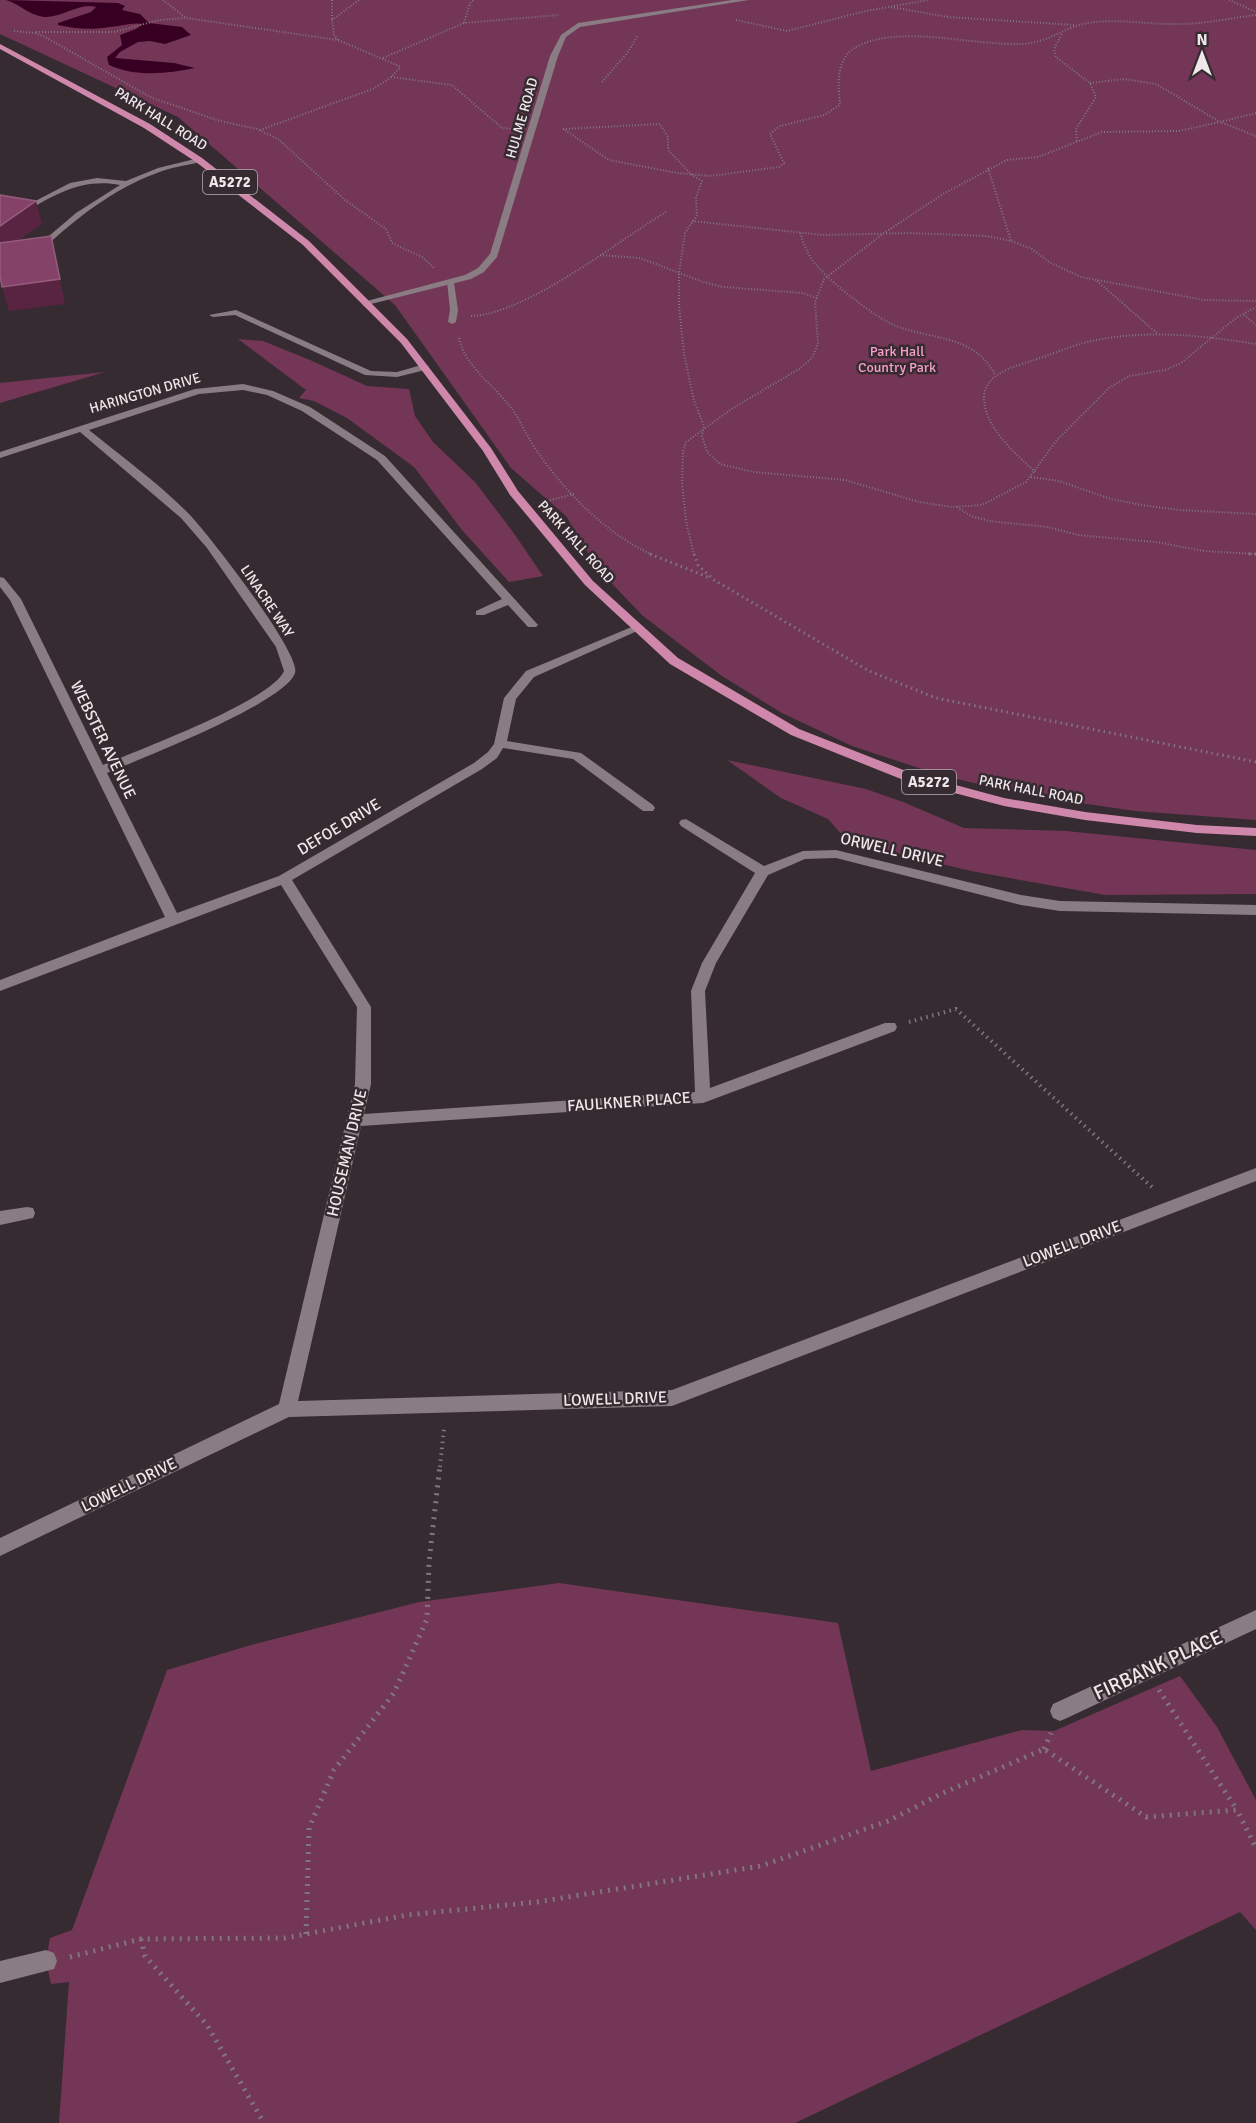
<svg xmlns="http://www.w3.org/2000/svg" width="1256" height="2123" viewBox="0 0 1256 2123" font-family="Signika,sans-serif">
  <rect width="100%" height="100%" fill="#362b30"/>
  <path fill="#743657" d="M0 0H1256V820L1135 811 1026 795 940 775 852 746 782 713 722 676 643 616 597 568 566 516 511 468 395 305 178 117 0 34Z
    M238 339 263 341 310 360 367 386 409 389 415 416 433 442 475 482 513 532 543 576 509 582 462 530 414 467 347 418 314 401 299 398 306 390Z
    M105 372 0 403V383Z
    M727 760 866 789 903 802 964 828 1066 831 1256 850V894L1105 895 976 872 849 843 828 819 781 798Z
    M559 1583 838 1623 871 1771 1022 1730 1054 1731 1180 1676 1217 1727 1256 1800V1930L1240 1912 795 2123H59L69 1982 51 1984 46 1961 50 1938 72 1930 167 1670 251 1645 419 1602Z"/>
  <path fill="#370022" d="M6 0 118 3 125 6 122 10 140 14 149 23 182 27 191 35 165 44 150 41 138 42 120 52 115 58 174 63 195 68C167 74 135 77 109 65L107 57 122 45 120 35 136 29 143 24C132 22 121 26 110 27 92 30 75 29 58 25V23L91 12 96 7C80 2 62 18 44 17 28 15 20 4 6 0Z"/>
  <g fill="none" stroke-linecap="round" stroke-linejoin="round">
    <path stroke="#80777b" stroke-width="2" stroke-dasharray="1 2" stroke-linecap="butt" d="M163 0 186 18 338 40 399 66 400 68 391 77 452 85 502 128 511 129
      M332 0V20
      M1229 0 1256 12
      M891 7 948 17 1074 25
      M736 20 787 31 866 11 928 0
      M464 23 470 3 474 0
      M14 31 35 33 45 37 152 98 220 121 257 129 278 139 345 200 386 229 392 243 422 257 434 268
      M36 32H114L159 20 185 18
      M1062 34 1054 49 1056 57 1090 83 1096 97 1076 129 1077 142
      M338 40 334 35 332 20 359 0
      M383 58 464 23 559 15
      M602 82 628 52 638 35
      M1090 83 1124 79 1156 84 1220 122
      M1256 113 1220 122 1256 136
      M563 129 660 124 668 137V150L692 175 702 181 696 197 697 215 685 233 679 273V306L684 354 694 401 704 426 702 436 707 452 720 464 753 472 845 480 919 502 952 507 982 505 1026 482 1057 440 1109 388 1129 376 1165 370 1181 363 1236 318 1256 307
      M260 130 375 88 391 77
      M565 130 609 160 677 173 710 176 779 167 784 163 770 134 780 126 824 115 840 105C838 83 835 56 860 45 903 25 975 46 1023 44 1050 42 1064 27 1088 23 1118 18 1148 25 1179 24 1205 24 1230 18 1256 15
      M988 168 1011 241
      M692 221 823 235 909 233 987 236 1011 241 1032 249 1049 262 1081 277 1204 300 1256 301
      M800 233C803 242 806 250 811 258 823 277 875 318 896 326 933 340 975 335 995 375
      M600 255 640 258 703 282 723 287 803 293 817 298
      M1097 281 1157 333
      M1244 315 1256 325
      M471 316C527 314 616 242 666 212
      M459 338C465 366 491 383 508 404 520 418 526 436 537 451 565 492 607 535 653 555
      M1035 472C1016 454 984 427 984 398 984 374 1013 367 1031 361 1050 355 1068 347 1087 342 1143 329 1200 335 1256 344
      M1031 477 1059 481 1111 499 1142 505 1179 510 1256 514
      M547 501 574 494
      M957 507 971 516 989 521 1048 527 1078 535 1156 542 1204 551 1256 554
      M694 555 686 521 682 483 683 452 686 442 733 408 799 369 812 358 818 344 815 302 824 279 884 233 943 194 1007 160 1038 157 1102 132 1179 131 1220 122"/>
    <path stroke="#80777b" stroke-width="3" stroke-dasharray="1.5 4" stroke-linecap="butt" d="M650 554 710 578
      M694 554 698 565 714 580 869 671 936 698 1256 762
      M1249 554H1256"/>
    <path stroke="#80777b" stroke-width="4" stroke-dasharray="1.5 4.5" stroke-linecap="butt" d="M909 1022 956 1009 1154 1189
      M440 1467 444 1429"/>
    <path stroke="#80777b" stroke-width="5" stroke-dasharray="2 6" stroke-linecap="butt" d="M1159 1690 1237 1810
      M1044 1749 1051 1733
      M306 1934 309 1828 334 1770 394 1693 427 1619 429 1562 440 1465
      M141 1939 145 1956 207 2025 264 2123
      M70 1957 141 1939 285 1938 407 1915 537 1902 761 1866 888 1821 943 1793 1044 1749 1146 1817 1237 1810 1256 1848"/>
    <path fill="#897c82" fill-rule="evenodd" d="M199 158H202V162C187 165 171 167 157 173 115 188 76 218 43 249L36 247 76 213 120 185C83 178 56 194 25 212L18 210 70 183 97 178 126 181 158 168Z
      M447 281 454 283 458 310 456 322 452 324 448 322 450 310Z
      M236 310 371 371 397 372 425 364 429 367 421 371 397 377 365 375 235 315 213 317 209 315Z"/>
    <path fill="#897c82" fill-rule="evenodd" d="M732 0H749L580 27 566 37 558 56 497 257 484 272 471 279 363 306V302L465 275 478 268 490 254 550 56 561 35 578 23Z
      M243 384 273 391 310 407 385 456 538 625 536 627H528L508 605 484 615H476V611L502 599 377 460 302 411 267 395 243 390 199 394 89 430C121 456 162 486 190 515 208 534 302 654 295 673 285 703 140 759 107 773L177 913 279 876 474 763 488 752 494 744 504 698 526 671 634 626 638 625 644 628 534 677 516 699 507 741 581 753 653 805 655 808 653 811H643L573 759 503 748 497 758 482 769 292 880 371 1007V1084L364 1114 695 1092 691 991 702 963 755 873 681 826 679 823 681 820 686 819 764 866 803 851 836 850 1021 895 1060 901 1256 905V915L1060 911 1021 905 836 858 805 859 768 875 716 963 705 991 710 1088 885 1023H895L897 1027 895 1031 703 1103 361 1126 298 1401 672 1390 1256 1168V1181L672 1406 289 1417 0 1556V1538L279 1404 355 1084 357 1007 281 885 0 991V980L165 917 10 600 0 587V577L4 578 21 599 103 765C138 750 271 701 284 671L276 647 207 548 181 518 80 432 0 458V452L195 389Z
      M27 1207 33 1208 35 1213 33 1218 0 1225V1211Z
      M1256 1610V1629L1067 1718 1060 1721 1053 1718 1050 1711 1053 1704Z
      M46 1950 54 1953 57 1961 54 1969 0 1983V1961Z"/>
    <path fill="#cf88ab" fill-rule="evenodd" d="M0 44 150 124 202 158 309 241 407 339 491 448 518 491 593 581 678 658 799 729 911 773 1004 798 1085 812 1197 825 1256 828V836L1197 833 1085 820 1004 806 901 779 791 735 670 664 585 585 510 495 483 451 401 343 303 245 196 162 144 128 0 49Z"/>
  </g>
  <path fill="#582441" d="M36 201 42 224 0 253V226Z
    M51 236 65 304 9 311 2 287Z"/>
  <path fill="#854268" stroke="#955c7c" stroke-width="1.5" d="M0 195 36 201 0 226Z
    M51 236 60 279 2 287 0 276V243Z"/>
  <g text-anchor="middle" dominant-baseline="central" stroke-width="5" stroke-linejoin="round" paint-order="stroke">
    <g font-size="14" fill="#efe8eb" stroke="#362b30">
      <text transform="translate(522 118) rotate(-74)">HULME ROAD</text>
      <text transform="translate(161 119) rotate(32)">PARK HALL ROAD</text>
      <text transform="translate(145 393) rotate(-16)">HARINGTON DRIVE</text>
      <text transform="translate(576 542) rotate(48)">PARK HALL ROAD</text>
      <text transform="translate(267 601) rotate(56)">LINACRE WAY</text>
      <text transform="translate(1031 790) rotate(11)">PARK HALL ROAD</text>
    </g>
    <g font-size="14" fill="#fa9fcc" stroke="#362b30">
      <text x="897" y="351">Park Hall<tspan x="897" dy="16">Country Park</tspan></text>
    </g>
    <g fill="#362b30" stroke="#b8afb3" stroke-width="1.5">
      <rect x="203" y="170" width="54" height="24" rx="4.5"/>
      <rect x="902" y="770" width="54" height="24" rx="4.5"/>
    </g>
    <g font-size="15" font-weight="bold" fill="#efe8eb">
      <text x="230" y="182">A5272</text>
      <text x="929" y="782">A5272</text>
    </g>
    <g font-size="16" fill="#efe8eb" stroke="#362b30">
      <text transform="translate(103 740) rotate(64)">WEBSTER AVENUE</text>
      <text transform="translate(339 827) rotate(-31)">DEFOE DRIVE</text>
      <text transform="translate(892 850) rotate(13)">ORWELL DRIVE</text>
      <text transform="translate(629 1102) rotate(-4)">FAULKNER PLACE</text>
      <text transform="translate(347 1153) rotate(-77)">HOUSEMAN DRIVE</text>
      <text transform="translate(1072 1244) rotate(-21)">LOWELL DRIVE</text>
      <text transform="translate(615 1399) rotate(-2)">LOWELL DRIVE</text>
      <text transform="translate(129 1485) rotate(-26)">LOWELL DRIVE</text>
    </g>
    <g font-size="20" fill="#efe8eb" stroke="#362b30">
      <text transform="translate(1158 1665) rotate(-25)">FIRBANK PLACE</text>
    </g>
  </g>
  <g transform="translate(1202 54)" stroke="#362b30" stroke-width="4.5" paint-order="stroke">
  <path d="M0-4.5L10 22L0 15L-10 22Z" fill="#efe8eb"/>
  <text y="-9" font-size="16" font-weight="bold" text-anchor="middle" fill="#efe8eb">N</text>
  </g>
</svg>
